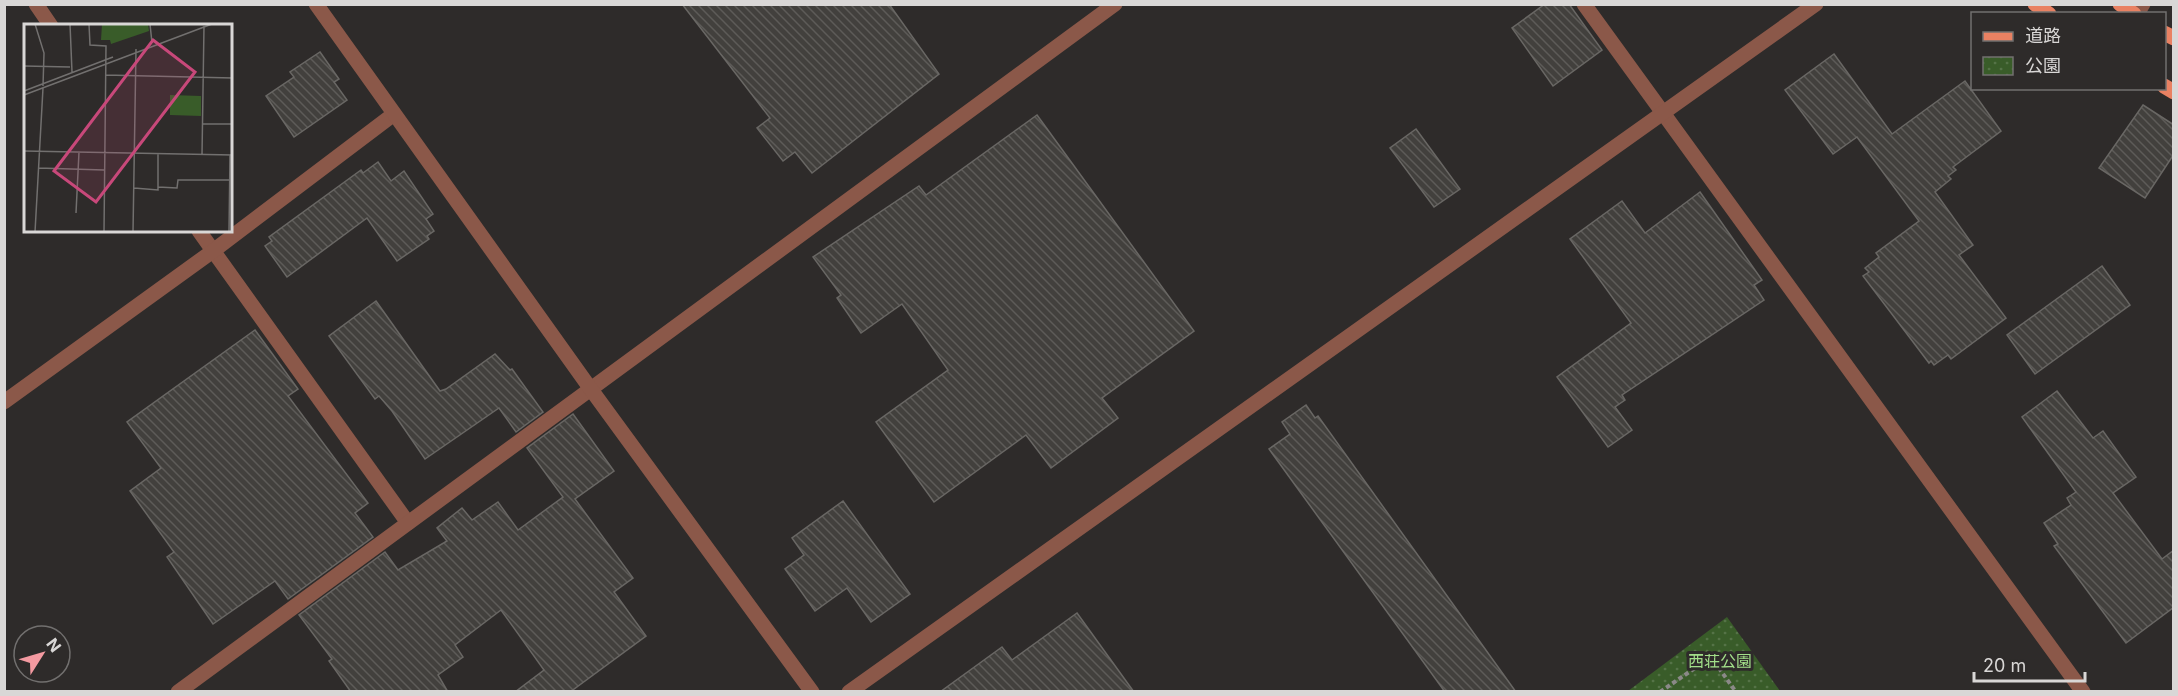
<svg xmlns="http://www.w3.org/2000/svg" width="2178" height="696" font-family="Inter,'Noto Sans JP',sans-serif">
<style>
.park{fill:url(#park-dots)}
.building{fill:url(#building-back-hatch);stroke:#696764;stroke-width:1.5}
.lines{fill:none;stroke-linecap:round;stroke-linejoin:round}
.path{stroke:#8b8988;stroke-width:4;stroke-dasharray:4.5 3;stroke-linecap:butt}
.minor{stroke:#8b5849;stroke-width:15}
.tertiary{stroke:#8b5849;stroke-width:15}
.primary{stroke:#e98162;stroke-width:15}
.labels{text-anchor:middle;stroke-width:6;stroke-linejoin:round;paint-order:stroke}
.park-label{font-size:16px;fill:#a2de89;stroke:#2e2b2a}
.inset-road{fill:none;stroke:#72706f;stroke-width:1.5}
.view{fill:#c8487a;fill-opacity:0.15;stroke:#c8487a;stroke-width:3}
.inset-edge{fill:none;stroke:#d9d7d6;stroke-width:3}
</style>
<defs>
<pattern id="park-dots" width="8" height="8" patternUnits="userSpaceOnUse" patternTransform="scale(1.5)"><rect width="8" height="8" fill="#395c29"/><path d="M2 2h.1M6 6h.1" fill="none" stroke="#557347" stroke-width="1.8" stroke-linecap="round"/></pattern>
<pattern id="building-back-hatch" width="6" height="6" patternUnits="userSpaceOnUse" patternTransform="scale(1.5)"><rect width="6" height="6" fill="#42403d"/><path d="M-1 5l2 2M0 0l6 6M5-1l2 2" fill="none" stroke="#5d5b58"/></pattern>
</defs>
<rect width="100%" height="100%" fill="#2e2b2a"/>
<polygon class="park" points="1727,617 1780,691 1628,691"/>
<g class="building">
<polygon points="682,4 889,4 939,74 812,173 795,152 783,161 757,128 770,118"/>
<polygon points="1545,4 1569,4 1602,50 1553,86 1512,28"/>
<polygon points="320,52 339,79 334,82 347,100 294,137 266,96 294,77 290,72"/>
<polygon points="1834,54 1892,134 1965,81 2001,131 1953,167 1956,170 1948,176 1951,179 1935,192 1973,245 1959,255 2006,318 1951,359 1948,355 1934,365 1931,361 1929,363 1863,276 1869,272 1865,268 1879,257 1876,253 1919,221 1857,137 1833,154 1785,90"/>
<polygon points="2143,105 2174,125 2174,154 2145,198 2099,168"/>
<polygon points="1037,115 1194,331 1102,398 1118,418 1051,468 1026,435 934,502 876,422 948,370 902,304 861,333 837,298 841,295 813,257 919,186 926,195"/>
<polygon points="1416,129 1460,189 1434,207 1390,148"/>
<polygon points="378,162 391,181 404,171 433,214 426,219 434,231 427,236 429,239 397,261 367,218 287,277 265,246 272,241 269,237 361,170 363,173"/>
<polygon points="1700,192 1762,280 1754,285 1764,300 1622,395 1625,400 1615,407 1632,430 1608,447 1557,377 1631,323 1570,239 1622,201 1645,233"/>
<polygon points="2102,266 2130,305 2035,374 2007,335"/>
<polygon points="376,301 440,391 446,389 495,354 510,370 512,369 543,412 516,432 499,408 425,459 392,411 379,396 375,399 329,336"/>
<polygon points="255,330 298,389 288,396 368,503 355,513 373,537 288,599 275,581 213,624 167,557 174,552 130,491 161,468 127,422"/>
<polygon points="2057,391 2093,438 2103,431 2136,477 2113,493 2162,559 2174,550 2174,607 2126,643 2054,546 2058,544 2044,523 2071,505 2067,498 2076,492 2022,417"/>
<polygon points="1306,405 1315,418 1318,416 1516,692 1445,692 1269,449 1290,434 1282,422"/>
<polygon points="573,414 614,471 575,499 633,578 614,592 646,636 570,692 515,692 544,670 501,610 455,645 463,657 438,675 448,692 351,692 329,661 332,659 299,615 385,552 398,570 447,541 437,528 462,508 472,520 498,502 518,530 563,497 527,448"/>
<polygon points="843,501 910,594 871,622 847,588 815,611 785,569 804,555 792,538"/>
<polygon points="1077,613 1134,692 940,692 1002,647 1012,660"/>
</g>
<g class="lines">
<polyline class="path" points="1660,692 1711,657 1736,692"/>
<g class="minor">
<polyline points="36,4 51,26"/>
<polyline points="1584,4 2083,692"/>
<polyline points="2137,14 2143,4"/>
<polyline points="199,231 408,523"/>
<polyline points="4,402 213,251 394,114"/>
<polyline points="178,692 1115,4"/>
</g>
<g class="tertiary">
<polyline points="316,4 590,388 812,692"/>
<polyline points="849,692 1816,4"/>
</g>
<g class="primary">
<polyline points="2035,4 2049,14"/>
<polyline points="2120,4 2134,14"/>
<polyline points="2164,33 2174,38"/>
<polyline points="2164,86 2174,92"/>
</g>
</g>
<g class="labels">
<g class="park-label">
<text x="1720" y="667">西荘公園</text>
</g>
</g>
<g transform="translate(24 24)">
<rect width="208" height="208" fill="#2e2b2a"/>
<path d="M78 0H124L125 7 87 20 86 16H77Z" fill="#395c29"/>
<path d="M146 71 177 72V92L146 91Z" fill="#395c29"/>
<path class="inset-road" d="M11 0 20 29 19 62M46 0 48 48M65 0 66 21 82 22 80 208M126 0 128 19M0 42 46 43M81 51 209 54M0 67 89 33M0 71 188 0M179 100H209M0 127 209 131M178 131 180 2M14 144 80 146M134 163 153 164 154 156H206M110 164 134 166V130M52 189 55 128M11 208 19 64M109 208 112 25M205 208 206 131"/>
<path class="view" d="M129 16 171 48 72 178 30 147Z"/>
<rect width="208" height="208" class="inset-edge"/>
</g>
<rect width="2178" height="696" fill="none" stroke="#d9d7d6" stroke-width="12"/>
<rect x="1971" y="12" width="195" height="78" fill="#2e2b2a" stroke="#72706f" stroke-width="1.5"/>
<rect x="1983" y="32" width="30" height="9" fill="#e98162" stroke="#72706f" stroke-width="1.5"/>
<text x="2025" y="42" font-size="18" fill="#d9d7d6">道路</text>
<rect x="1983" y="57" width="30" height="18" fill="url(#park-dots)" stroke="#72706f" stroke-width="1.5"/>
<text x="2025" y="72" font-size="18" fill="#d9d7d6">公園</text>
<g transform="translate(42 654) rotate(53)"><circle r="28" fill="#2e2b2a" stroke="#72706f" stroke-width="1.5"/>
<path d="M0-4.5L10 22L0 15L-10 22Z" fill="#f49aa1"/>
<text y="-9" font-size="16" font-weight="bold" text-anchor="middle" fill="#d9d7d6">N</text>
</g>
<path d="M1974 672v9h111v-9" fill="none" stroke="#d9d7d6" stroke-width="3"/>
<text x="1983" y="672" font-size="18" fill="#d9d7d6" stroke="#2e2b2a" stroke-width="4.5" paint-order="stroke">20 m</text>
</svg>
